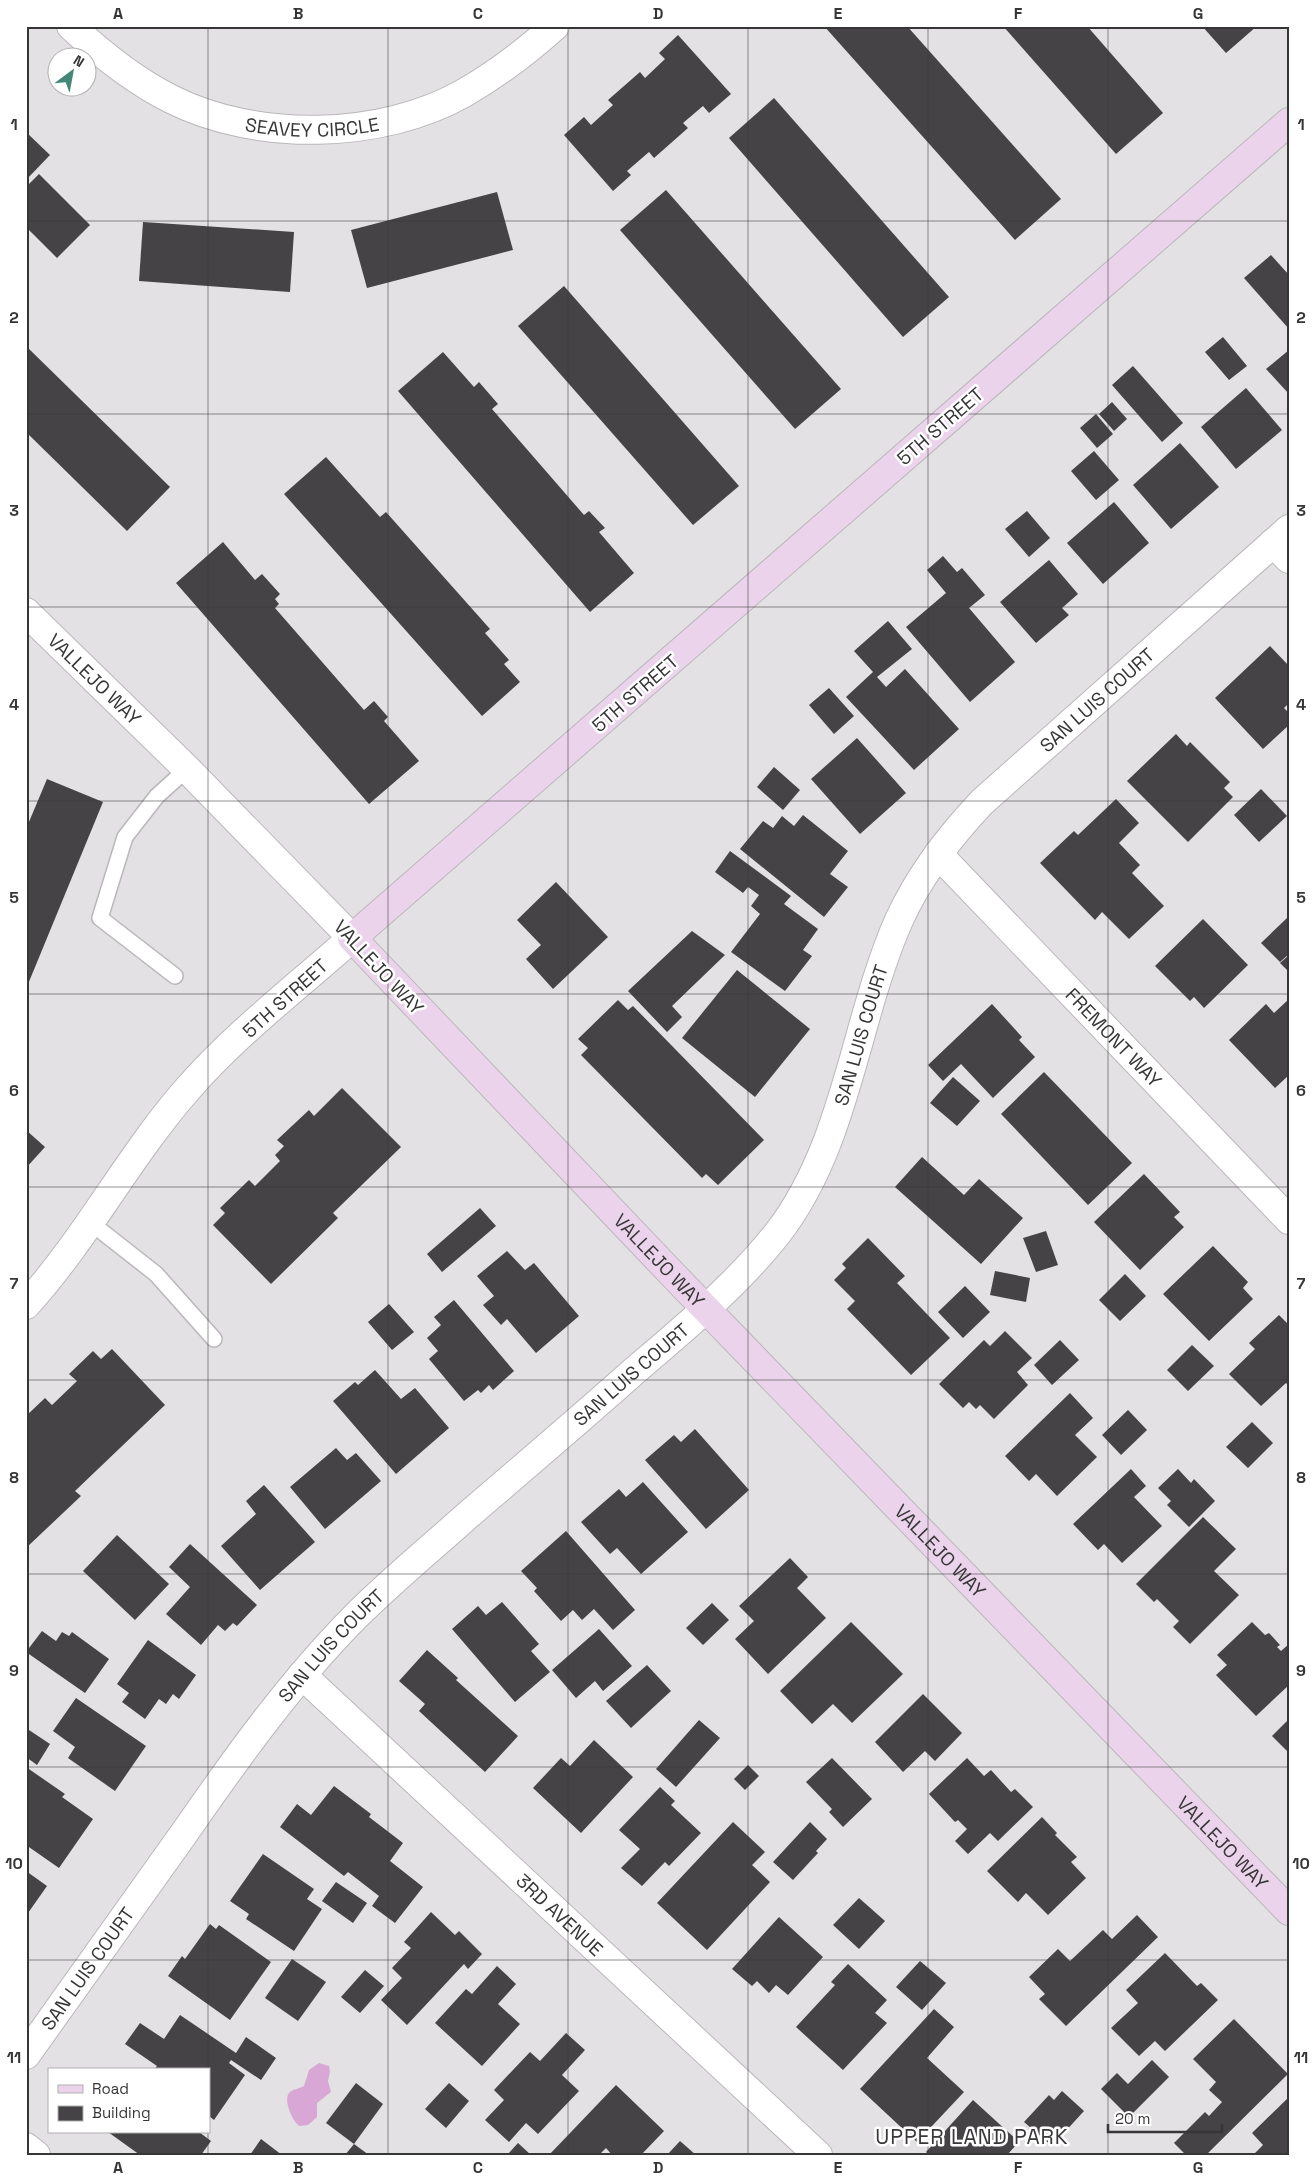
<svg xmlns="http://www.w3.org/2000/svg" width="1315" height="2181" font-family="'Space Grotesk',sans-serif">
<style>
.water{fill:#d8a7d6}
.building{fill:#454345}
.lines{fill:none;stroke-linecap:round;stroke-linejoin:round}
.lane-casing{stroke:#bab7ba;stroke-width:18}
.street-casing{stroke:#bab7ba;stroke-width:30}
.secondary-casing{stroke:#bab7ba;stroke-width:30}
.lane{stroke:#fff;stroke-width:15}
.street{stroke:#fff;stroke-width:28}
.secondary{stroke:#ebd4eb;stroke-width:28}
.grid{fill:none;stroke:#373637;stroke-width:1;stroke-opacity:0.55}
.labels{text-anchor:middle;stroke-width:5;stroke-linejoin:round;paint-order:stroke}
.street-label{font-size:19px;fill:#373637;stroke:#fff}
.quarter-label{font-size:21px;letter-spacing:1px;fill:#383638;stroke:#fff}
.neatline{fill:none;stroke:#373637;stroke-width:2}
.grid-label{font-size:16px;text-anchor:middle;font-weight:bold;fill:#373637}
</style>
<rect width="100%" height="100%" fill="#e4e1e4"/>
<path class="water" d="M319 2063 329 2066 330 2072 328 2081 331 2092 317 2103V2117L308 2125 300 2126C293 2123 283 2100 289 2093 292 2089 299 2089 304 2086L309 2070Z"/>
<g class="building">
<polygon points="824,26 907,26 1061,199 1015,240"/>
<polygon points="1003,26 1087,26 1163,113 1116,154"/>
<polygon points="1202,26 1257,26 1226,53"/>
<polygon points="678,35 731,94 709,113 703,106 683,123 688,128 654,158 649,152 627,171 631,175 613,191 564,135 584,117 591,125 613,105 608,100 640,72 645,78 665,59 659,53"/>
<polygon points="774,98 949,297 903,337 729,138"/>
<polygon points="26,132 50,155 26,180"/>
<polygon points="39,174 90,225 57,258 26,227 26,187"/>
<polygon points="666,190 841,389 795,429 620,230"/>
<polygon points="497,192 513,250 367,288 351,230"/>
<polygon points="143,222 294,232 290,292 139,281"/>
<polygon points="1271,255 1289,275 1289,329 1244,278"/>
<polygon points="564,286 739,486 693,525 518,326"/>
<polygon points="1223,337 1247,366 1229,380 1205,352"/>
<polygon points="26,346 170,487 127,531 26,432"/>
<polygon points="1289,350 1289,394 1266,369"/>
<polygon points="443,352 474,387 479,382 498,404 492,409 584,515 589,511 605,528 599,532 634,573 590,612 398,391"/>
<polygon points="1133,366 1183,423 1162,442 1112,385"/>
<polygon points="1246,388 1282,430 1236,469 1201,427"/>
<polygon points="1112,402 1127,419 1114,431 1099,414"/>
<polygon points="1096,414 1113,434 1097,448 1080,428"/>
<polygon points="1180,443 1219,487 1171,529 1133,485"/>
<polygon points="1094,451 1119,480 1096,500 1071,471"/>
<polygon points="326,457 380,517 386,512 490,629 485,633 509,660 504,664 520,682 482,716 284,494"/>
<polygon points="1114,502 1149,543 1103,584 1067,543"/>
<polygon points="1027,511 1050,538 1029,557 1005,529"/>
<polygon points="223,542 255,580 262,574 280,594 275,599 279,604 275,608 364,710 374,701 388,717 384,721 419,761 369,804 176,583"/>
<polygon points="943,556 957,572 962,568 985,595 969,608 1015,662 970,702 906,627 946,593 927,570"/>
<polygon points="1049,560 1078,594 1062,608 1069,615 1036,643 1000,602"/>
<polygon points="888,621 912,649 877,677 886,687 905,669 959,729 914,770 846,697 873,672 854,651"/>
<polygon points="1270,646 1289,666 1289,703 1284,708 1289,713 1289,725 1263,749 1215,698"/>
<polygon points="829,688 854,716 834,734 809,705"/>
<polygon points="1176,734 1187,746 1190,742 1230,782 1224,788 1233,797 1188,842 1127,781"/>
<polygon points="857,738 906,793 860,834 811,779"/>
<polygon points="774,767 800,790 783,810 757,787"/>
<polygon points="47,779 103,802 26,989 26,829"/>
<polygon points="1261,789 1287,816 1259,842 1234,815"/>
<polygon points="1116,799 1139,823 1119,843 1140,865 1132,873 1164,906 1129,939 1102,912 1095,920 1040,863 1074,831 1078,835"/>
<polygon points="803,815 848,851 830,874 848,887 824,917 740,849 763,821 773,828 782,816 794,826"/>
<polygon points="730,851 791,896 784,904 818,929 803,950 812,956 785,991 731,952 760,914 751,906 759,895 748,887 743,893 715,872"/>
<polygon points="556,882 608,937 553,989 526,959 541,945 517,920"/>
<polygon points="1287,918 1289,920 1289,954 1280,962 1261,943"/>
<polygon points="1203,919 1248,965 1204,1008 1194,997 1190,1001 1155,966"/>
<polygon points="692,931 725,955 672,1006 682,1017 667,1032 628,991"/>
<polygon points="1289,955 1289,972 1280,963"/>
<polygon points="737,970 810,1029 755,1097 682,1038"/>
<polygon points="1289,999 1289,1075 1275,1088 1229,1040 1266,1004 1274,1013"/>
<polygon points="618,1000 628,1010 633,1006 764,1140 718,1185 706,1174 702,1178 581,1055 588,1048 578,1039"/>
<polygon points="992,1004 1022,1037 1019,1040 1035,1057 993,1098 961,1064 943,1081 928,1065"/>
<polygon points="1044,1072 1132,1163 1088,1205 1001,1114"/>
<polygon points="953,1077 980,1101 957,1126 930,1103"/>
<polygon points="342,1088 401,1147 333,1213 338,1218 271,1284 213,1225 225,1213 220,1208 249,1180 255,1186 280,1161 275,1155 284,1146 277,1140 309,1110 314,1116"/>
<polygon points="26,1130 45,1147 26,1168"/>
<polygon points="922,1157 964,1195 979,1179 1023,1218 981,1264 895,1187"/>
<polygon points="1144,1174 1180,1212 1174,1217 1184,1227 1140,1270 1094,1222"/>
<polygon points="480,1208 496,1226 442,1272 427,1254"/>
<polygon points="1046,1231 1058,1265 1036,1272 1023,1238"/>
<polygon points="868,1238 905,1276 897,1283 950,1338 911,1375 847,1309 855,1301 834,1280 846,1268 842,1264"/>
<polygon points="1213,1246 1248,1282 1243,1288 1253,1299 1209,1341 1163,1294"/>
<polygon points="507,1251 525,1270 534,1263 579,1316 536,1353 507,1319 501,1325 483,1305 494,1296 477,1276"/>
<polygon points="995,1271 1030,1278 1026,1302 990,1295"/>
<polygon points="1125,1274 1146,1296 1120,1321 1099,1300"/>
<polygon points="965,1286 990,1312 963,1338 938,1312"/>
<polygon points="454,1300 514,1371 493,1390 489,1385 481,1393 478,1390 464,1401 429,1359 438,1351 427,1338 441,1325 434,1317"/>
<polygon points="389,1304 414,1332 392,1350 368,1322"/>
<polygon points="1279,1315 1289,1325 1289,1386 1286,1383 1261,1406 1229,1374 1255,1349 1249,1343"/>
<polygon points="1005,1331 1032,1358 1017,1372 1028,1385 994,1419 980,1405 976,1409 969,1402 963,1408 939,1384 984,1340 990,1346"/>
<polygon points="1060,1340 1079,1360 1052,1385 1034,1365"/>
<polygon points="1192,1345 1214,1366 1188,1391 1167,1370"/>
<polygon points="112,1349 165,1405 75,1491 81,1496 26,1548 26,1416 45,1398 52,1405 77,1381 69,1374 93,1351 101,1359"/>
<polygon points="375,1370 401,1399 415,1388 449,1428 396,1474 333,1401 355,1382 358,1385"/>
<polygon points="1070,1393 1093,1418 1075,1435 1097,1457 1057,1496 1036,1474 1029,1481 1005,1456"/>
<polygon points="1128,1410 1147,1430 1121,1455 1102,1435"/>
<polygon points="1252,1422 1273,1443 1248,1468 1226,1447"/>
<polygon points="695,1429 749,1490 706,1529 645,1460 674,1435 681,1442"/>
<polygon points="336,1448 347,1460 356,1453 381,1481 325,1529 290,1487"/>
<polygon points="1131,1469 1146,1486 1134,1497 1162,1526 1122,1563 1104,1544 1098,1550 1073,1524"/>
<polygon points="1178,1469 1191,1483 1194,1479 1215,1501 1189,1527 1167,1505 1171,1501 1158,1488"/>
<polygon points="643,1482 688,1532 641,1574 617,1548 610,1554 581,1522 619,1489 626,1497"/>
<polygon points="264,1485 315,1542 260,1590 221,1546 256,1514 246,1501"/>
<polygon points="1203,1517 1236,1549 1214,1571 1239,1595 1190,1644 1173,1627 1179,1621 1157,1599 1154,1602 1136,1584"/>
<polygon points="566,1531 635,1610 613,1630 594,1609 582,1620 573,1610 561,1621 534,1591 537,1588 521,1571"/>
<polygon points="117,1535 169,1584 135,1620 83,1571"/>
<polygon points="190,1544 257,1605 237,1626 233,1623 225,1631 218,1625 201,1645 166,1614 190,1587 169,1567"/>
<polygon points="790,1558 808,1577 797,1588 826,1618 768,1674 735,1639 754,1621 739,1606"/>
<polygon points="502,1602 539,1644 531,1651 550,1672 515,1702 452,1629 478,1606 486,1615"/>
<polygon points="712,1603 729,1620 703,1645 686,1628"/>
<polygon points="851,1622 903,1674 852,1723 833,1704 812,1724 780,1691"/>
<polygon points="1252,1622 1265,1635 1269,1633 1280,1645 1277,1647 1281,1651 1289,1644 1289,1685 1256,1716 1216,1675 1227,1665 1217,1655"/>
<polygon points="599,1629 632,1666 603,1691 595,1681 576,1698 552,1670"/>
<polygon points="42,1631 56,1641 62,1632 69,1636 72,1632 109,1659 85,1693 26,1652"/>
<polygon points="148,1640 196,1675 179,1699 173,1694 166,1704 159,1699 145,1719 122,1702 129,1693 117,1684"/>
<polygon points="427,1650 458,1678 456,1680 518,1736 485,1772 419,1711 425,1704 399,1681"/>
<polygon points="647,1665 671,1691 631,1728 606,1701"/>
<polygon points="923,1694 962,1733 935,1761 925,1751 903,1772 875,1742"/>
<polygon points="76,1698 146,1746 115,1791 68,1758 75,1747 53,1731"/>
<polygon points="1289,1719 1289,1753 1272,1736"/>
<polygon points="699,1720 720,1738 676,1787 656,1769"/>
<polygon points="26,1728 50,1744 37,1765 26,1757"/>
<polygon points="594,1740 633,1777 581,1833 533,1788 561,1758 570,1766"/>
<polygon points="832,1758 872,1799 843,1827 829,1812 832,1809 806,1782"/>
<polygon points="967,1758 984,1776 991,1770 1011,1792 1015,1789 1033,1807 998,1841 990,1833 968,1854 955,1841 967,1829 958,1820 955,1822 929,1794"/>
<polygon points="748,1765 759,1776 745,1790 734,1779"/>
<polygon points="26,1767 65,1794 62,1797 93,1819 59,1868 26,1845"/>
<polygon points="334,1786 371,1814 369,1817 403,1843 390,1861 423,1887 395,1923 372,1906 379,1896 348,1872 344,1876 280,1827 297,1804 311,1815"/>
<polygon points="660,1787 675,1801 671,1805 701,1833 669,1866 665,1862 642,1886 621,1868 640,1849 619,1830"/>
<polygon points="1042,1817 1057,1833 1055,1835 1077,1857 1071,1862 1086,1878 1048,1915 1026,1893 1018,1902 987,1871"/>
<polygon points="733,1822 765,1852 752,1865 770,1882 707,1950 657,1903"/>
<polygon points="810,1822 827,1839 816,1851 818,1853 793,1880 773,1862"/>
<polygon points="263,1854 314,1889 307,1899 322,1909 294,1951 246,1919 249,1914 230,1901"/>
<polygon points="26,1871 47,1886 28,1913 26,1912"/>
<polygon points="336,1882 367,1903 353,1923 322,1901"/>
<polygon points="859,1898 885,1921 859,1949 833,1925"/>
<polygon points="431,1912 455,1935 459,1931 482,1954 468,1969 464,1964 407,2025 381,2000 402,1978 392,1968 411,1948 404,1942"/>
<polygon points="1137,1915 1158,1937 1066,2026 1039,1999 1045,1994 1029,1977 1058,1949 1070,1961 1103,1930 1112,1939"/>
<polygon points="779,1917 823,1957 788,1995 776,1985 769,1993 757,1981 752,1986 732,1969"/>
<polygon points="210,1924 216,1929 219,1925 271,1962 230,2020 168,1976 182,1956 185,1959"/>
<polygon points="1165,1953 1197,1986 1201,1983 1218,2000 1165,2051 1155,2041 1139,2056 1111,2028 1138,2003 1126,1990"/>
<polygon points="292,1959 326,1982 298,2021 265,1998"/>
<polygon points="920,1961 946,1983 922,2010 896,1987"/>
<polygon points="848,1964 887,2000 875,2013 887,2023 843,2070 796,2027 835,1985 831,1982"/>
<polygon points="497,1966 516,1984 498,2004 520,2024 482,2066 435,2023 466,1989 472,1994"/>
<polygon points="365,1970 384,1986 360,2013 341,1997"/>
<polygon points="934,2009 954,2027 927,2058 964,2092 917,2142 860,2089"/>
<polygon points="180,2015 236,2053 246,2037 276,2058 261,2080 231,2060 229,2063 245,2075 214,2120 209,2116 209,2070 154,2070 157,2066 125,2044 140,2023 164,2039"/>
<polygon points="1234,2019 1288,2074 1206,2155 1186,2155 1174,2143 1205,2112 1209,2116 1222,2102 1209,2090 1216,2082 1193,2059"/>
<polygon points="566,2033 585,2050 562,2075 579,2091 538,2134 526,2123 509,2142 485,2120 504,2100 494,2090 530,2052 540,2061"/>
<polygon points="1152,2060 1169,2077 1129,2117 1101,2089 1117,2073 1128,2084"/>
<polygon points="356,2083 383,2104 354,2144 326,2123"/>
<polygon points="449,2083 469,2101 446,2128 425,2109"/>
<polygon points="616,2085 664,2131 641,2155 612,2155 606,2148 599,2155 549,2155"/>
<polygon points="1062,2091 1084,2111 1052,2146 1024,2122 1049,2095 1054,2100"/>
<polygon points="1289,2097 1289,2155 1253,2155 1263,2145 1252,2133"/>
<polygon points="973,2100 1019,2142 1007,2155 929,2155 926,2152"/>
<polygon points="108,2132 199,2132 211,2141 201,2155 166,2155 163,2153 162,2155 140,2155"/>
<polygon points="261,2139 282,2155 250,2155"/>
<polygon points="680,2141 696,2155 667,2155"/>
<polygon points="518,2143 531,2155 507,2155"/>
<polygon points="354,2144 369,2155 345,2155"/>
</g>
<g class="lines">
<g class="lane-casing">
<g id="lane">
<polyline points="175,976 100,918 125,837 157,796 187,769"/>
<polyline points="91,1223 156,1274 214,1339"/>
</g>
</g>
<g class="street-casing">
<g id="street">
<path id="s1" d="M71 26C102 55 133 80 171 99 256 142 381 140 464 93 497 74 526 52 555 26"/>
<polyline points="1273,543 1289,559"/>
<path id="s2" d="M26 612 187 769 352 938C296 988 234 1035 185 1092 127 1159 86 1239 26 1305"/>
<path id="s3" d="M938 854 1289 1220"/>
<path id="s4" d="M302 1675 818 2155"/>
<path id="s5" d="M26 2055C79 1980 132 1906 185 1832 237 1757 290 1683 354 1618 390 1582 430 1549 468 1515 523 1468 578 1421 632 1373 682 1330 736 1286 777 1234 847 1144 854 1022 899 920 919 876 949 837 982 802L1289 529"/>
<polyline points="26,2147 36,2155"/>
</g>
</g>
<g class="secondary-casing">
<g id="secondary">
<path id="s6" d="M1289 122 352 938 676 1278 1289 1911"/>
</g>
</g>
<use href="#lane" class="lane"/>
<use href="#street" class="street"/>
<use href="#secondary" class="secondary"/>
</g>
<path class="grid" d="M208 26V2070M388 26V2155M568 26V2155M748 26V2155M928 26V2155M1108 26V2155M26 221H1289M26 414H1289M26 607H1289M26 801H1289M26 994H1289M26 1187H1289M26 1380H1289M26 1574H1289M26 1767H1289M26 1960H1289M208 2132V2155"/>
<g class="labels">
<g class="street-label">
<text dy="7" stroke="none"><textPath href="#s1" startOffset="270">SEAVEY CIRCLE</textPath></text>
<text transform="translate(940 426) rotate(-41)" y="7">5TH STREET</text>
<text dy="7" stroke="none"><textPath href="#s2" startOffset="96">VALLEJO WAY</textPath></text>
<text transform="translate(635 693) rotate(-41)" y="7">5TH STREET</text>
<text dy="7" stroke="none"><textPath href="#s5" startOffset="1756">SAN LUIS COURT</textPath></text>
<text transform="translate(379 967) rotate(47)" y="7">VALLEJO WAY</text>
<text transform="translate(285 998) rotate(-42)" y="7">5TH STREET</text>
<text dy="7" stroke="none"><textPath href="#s5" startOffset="1336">SAN LUIS COURT</textPath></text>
<text dy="7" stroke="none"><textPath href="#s3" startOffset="254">FREMONT WAY</textPath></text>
<text dy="7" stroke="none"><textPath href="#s6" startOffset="1688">VALLEJO WAY</textPath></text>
<text dy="7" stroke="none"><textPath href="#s5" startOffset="916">SAN LUIS COURT</textPath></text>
<text dy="7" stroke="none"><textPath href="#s6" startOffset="2092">VALLEJO WAY</textPath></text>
<text dy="7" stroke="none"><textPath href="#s5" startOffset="511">SAN LUIS COURT</textPath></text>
<text dy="7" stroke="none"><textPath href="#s6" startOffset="2498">VALLEJO WAY</textPath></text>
<text dy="7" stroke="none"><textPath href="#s4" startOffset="352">3RD AVENUE</textPath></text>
<text dy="7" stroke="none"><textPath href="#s5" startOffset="106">SAN LUIS COURT</textPath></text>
</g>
<g class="quarter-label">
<text x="972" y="2144">UPPER LAND PARK</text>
</g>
</g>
<rect width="1315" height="2181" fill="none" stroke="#ffffff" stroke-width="55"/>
<rect x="48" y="2068" width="162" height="65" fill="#ffffff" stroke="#afafaf"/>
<rect x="58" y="2085" width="25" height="8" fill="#ebd4eb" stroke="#afafaf"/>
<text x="92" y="2094" font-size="15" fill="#373637">Road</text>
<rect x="58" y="2106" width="25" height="15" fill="#454345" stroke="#afafaf"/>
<text x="92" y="2118" font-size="15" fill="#373637">Building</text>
<g transform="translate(72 72) rotate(32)"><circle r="24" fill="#ffffff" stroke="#afafaf"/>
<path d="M0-4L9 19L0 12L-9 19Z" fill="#448778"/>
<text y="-8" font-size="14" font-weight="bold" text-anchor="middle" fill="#373637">N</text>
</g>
<path d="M1108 2124v8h114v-8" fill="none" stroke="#373637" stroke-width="2.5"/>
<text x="1115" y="2124" font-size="15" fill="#373637" stroke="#ffffff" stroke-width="4" paint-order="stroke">20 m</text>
<rect x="28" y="28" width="1260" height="2126" class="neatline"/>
<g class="grid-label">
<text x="118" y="19">A</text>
<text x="298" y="19">B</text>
<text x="478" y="19">C</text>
<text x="658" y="19">D</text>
<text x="838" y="19">E</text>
<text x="1018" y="19">F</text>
<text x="1198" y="19">G</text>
<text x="14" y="130">1</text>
<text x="1301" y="130">1</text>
<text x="14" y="323">2</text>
<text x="1301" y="323">2</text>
<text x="14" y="516">3</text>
<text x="1301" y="516">3</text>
<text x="14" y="710">4</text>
<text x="1301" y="710">4</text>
<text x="14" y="903">5</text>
<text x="1301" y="903">5</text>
<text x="14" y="1096">6</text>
<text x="1301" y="1096">6</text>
<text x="14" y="1289">7</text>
<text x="1301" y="1289">7</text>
<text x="14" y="1483">8</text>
<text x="1301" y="1483">8</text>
<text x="14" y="1676">9</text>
<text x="1301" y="1676">9</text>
<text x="14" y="1869">10</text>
<text x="1301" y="1869">10</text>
<text x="14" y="2063">11</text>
<text x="1301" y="2063">11</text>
<text x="118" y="2173">A</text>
<text x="298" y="2173">B</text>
<text x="478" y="2173">C</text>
<text x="658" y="2173">D</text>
<text x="838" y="2173">E</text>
<text x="1018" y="2173">F</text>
<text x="1198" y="2173">G</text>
</g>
</svg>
